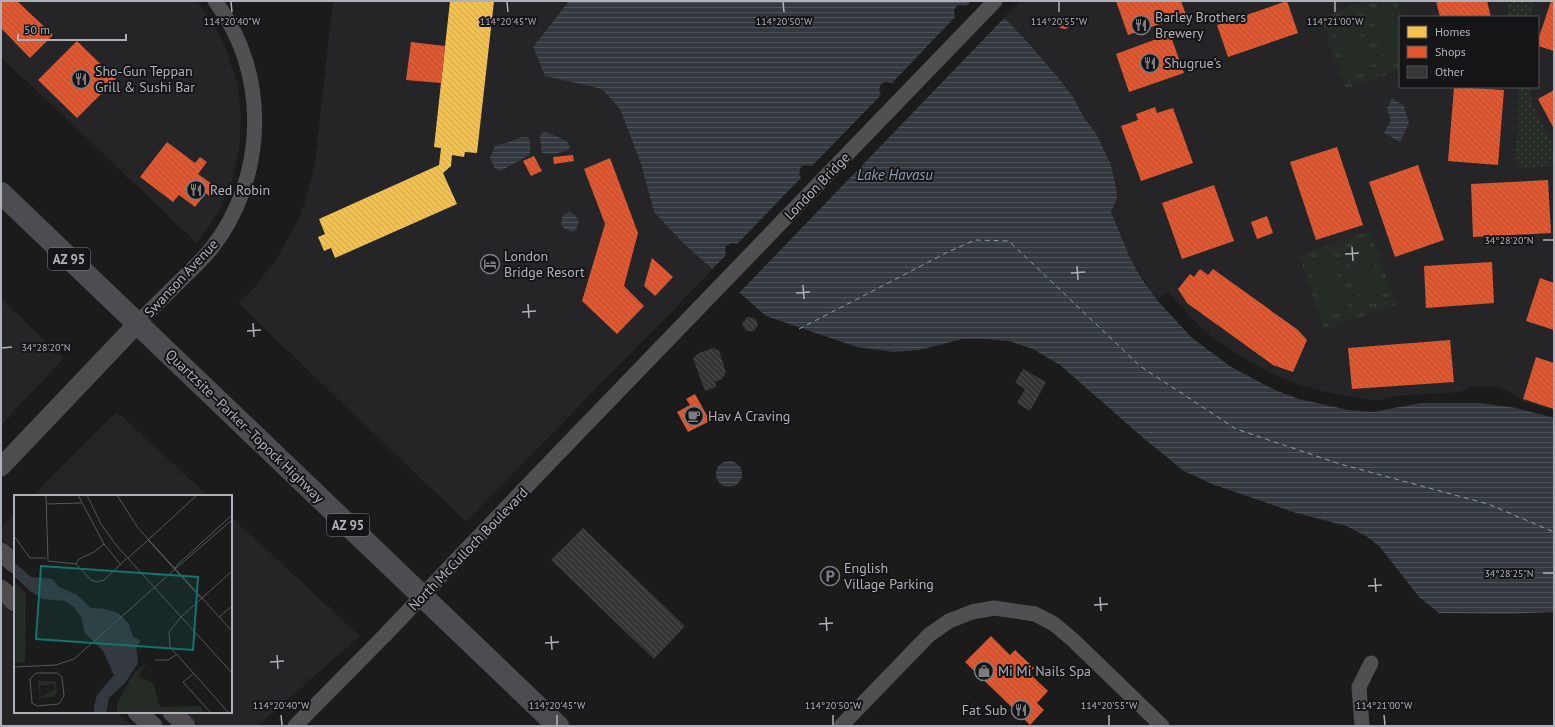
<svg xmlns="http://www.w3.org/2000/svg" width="1555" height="727" font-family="'PT Sans',sans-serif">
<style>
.built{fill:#252527;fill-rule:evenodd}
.grass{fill:url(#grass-dots)}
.park{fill:url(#park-tufts)}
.garden{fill:#252b25}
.water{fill:url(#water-rules)}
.pier{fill:#1b1b1b}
.homes{fill:url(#homes-back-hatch)}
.shops{fill:url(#shops-back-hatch)}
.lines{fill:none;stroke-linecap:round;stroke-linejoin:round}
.ferry{stroke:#8a9db0;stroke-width:1;stroke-dasharray:5 4;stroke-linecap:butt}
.building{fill:url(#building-back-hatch)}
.minor{stroke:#505053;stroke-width:15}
.major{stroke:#4d4d4f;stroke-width:19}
.highway{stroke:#4c4d50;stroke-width:22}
.minor-bridge{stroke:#505053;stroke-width:15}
.ticks{fill:none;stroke:#aeb1b9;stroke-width:1.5}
.labels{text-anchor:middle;stroke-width:4;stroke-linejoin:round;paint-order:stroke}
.shield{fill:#151517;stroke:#808288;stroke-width:1}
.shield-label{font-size:13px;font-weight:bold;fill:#aeb1b9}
.poi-label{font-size:14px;fill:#aeb1b9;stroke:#151517;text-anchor:start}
.street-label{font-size:14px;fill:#aeb1b9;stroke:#151517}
.water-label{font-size:15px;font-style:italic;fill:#8a9db0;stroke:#151517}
.inset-river{fill:none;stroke:#33393f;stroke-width:2}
.inset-road{fill:none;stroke:#56575a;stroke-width:1}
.view{fill:#0f766e;fill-opacity:0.15;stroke:#0f766e;stroke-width:2}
.inset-edge{fill:none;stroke:#aeb1b9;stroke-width:2}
.ticks-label{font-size:10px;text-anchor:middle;fill:#aeb1b9;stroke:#151517;stroke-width:4;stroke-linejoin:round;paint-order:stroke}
</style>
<defs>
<pattern id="grass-dots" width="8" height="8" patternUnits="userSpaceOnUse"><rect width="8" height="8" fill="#252b25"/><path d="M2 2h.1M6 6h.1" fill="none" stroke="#424743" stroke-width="1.8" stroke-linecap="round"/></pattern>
<pattern id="park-tufts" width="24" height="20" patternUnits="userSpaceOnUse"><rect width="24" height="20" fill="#252b25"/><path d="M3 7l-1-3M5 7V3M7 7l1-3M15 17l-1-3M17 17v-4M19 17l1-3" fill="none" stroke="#424743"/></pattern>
<pattern id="water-rules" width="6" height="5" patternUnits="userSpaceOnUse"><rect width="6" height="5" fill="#33393f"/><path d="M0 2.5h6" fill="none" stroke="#4e5359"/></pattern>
<pattern id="homes-back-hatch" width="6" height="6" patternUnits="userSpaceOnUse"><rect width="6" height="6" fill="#f2c14e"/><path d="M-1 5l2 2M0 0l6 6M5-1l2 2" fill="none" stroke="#cca54a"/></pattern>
<pattern id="shops-back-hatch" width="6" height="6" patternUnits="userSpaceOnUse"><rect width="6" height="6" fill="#e4572e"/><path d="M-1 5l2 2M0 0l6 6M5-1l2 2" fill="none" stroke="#b84e30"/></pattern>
<pattern id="building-back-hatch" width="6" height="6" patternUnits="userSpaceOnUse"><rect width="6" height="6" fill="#353536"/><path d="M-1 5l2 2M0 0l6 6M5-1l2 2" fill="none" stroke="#505051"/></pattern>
</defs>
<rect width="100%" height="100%" fill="#1b1b1b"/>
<g class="built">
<polygon points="1,1 197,1 214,24 228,54 238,86 241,118 239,151 231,183 218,213 197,243 1,57"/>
<polygon points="333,1 569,1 533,47 545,76 603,89 620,109 641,164 654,212 684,244 713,269 466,522 238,303 255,287 279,255 298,220 305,202 315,163"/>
<path d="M1020 1H1554V411L1522 401 1508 391 1490 386 1472 387 1459 392 1396 396 1380 400H1371L1326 392 1303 386 1281 378 1259 367 1219 342 1200 327 1168 292 1157 300 1130 258 1110 211 1116 198V187L1111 165 1102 145 1073 97 1024 38 1004 17ZM1400 17H1538V87H1400Z"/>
<polygon points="1,299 64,358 1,425"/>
<polygon points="117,412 208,496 33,496"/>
<polygon points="15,514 15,551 1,538 1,528"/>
<polygon points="231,517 360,636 258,726 199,726 185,712 231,712"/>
<polygon points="1,602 15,615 15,712 117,712 132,726 1,726"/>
</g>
<g class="grass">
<polygon points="1506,1 1535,1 1530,17 1509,17"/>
<polygon points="1518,87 1530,87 1533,106 1554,148 1554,165 1524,168 1516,165 1514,160 1518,133"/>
</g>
<g class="park">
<polygon points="1366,1 1396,1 1402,17 1400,17 1400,70 1346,89 1320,17"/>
<polygon points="1370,231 1396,305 1324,329 1299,255"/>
</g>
<g class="garden">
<polygon points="1391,4 1400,30 1400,55 1386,60 1369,11"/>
<polygon points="1354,17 1371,65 1349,73 1332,24"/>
<polygon points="1368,245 1385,293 1362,301 1345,253"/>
<polygon points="1331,258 1348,307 1325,314 1309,266"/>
</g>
<g class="water">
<polygon points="569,1 988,1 1024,38 1060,80 1073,97 1084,117 1097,135 1111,165 1116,187 1117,198 1111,212 1130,258 1142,279 1157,300 1191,337 1231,367 1275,390 1299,399 1348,410 1373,412 1421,403 1480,403 1516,408 1554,418 1554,612 1507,614 1439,613 1419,597 1380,547 1366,536 1346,526 1293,512 1212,484 1184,471 1148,442 1060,365 1033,349 1009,341 984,339 963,339 919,350 894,352 857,347 766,316 684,244 654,212 641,164 620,109 602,89 545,76 533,47"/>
<polygon points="1392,98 1404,106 1409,123 1400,142 1384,133 1391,120 1387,109"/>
<path d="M546 132 567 141 570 148C565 153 549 155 542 153L540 136 542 133Z"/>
<polygon points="527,137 530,141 530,153 528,156 500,171 495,169 490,158 495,146 509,142 518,138"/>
<polygon points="570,212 575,215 579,222 576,230 573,232 565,229 561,224 563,215"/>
<circle cx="729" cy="474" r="13"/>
</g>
<polygon class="pier" points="971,1 991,1 1006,16 738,294 711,270 726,255 725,248 727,245 733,243 737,244 801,178 799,174 801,167 805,165 812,166 881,95 879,91 881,84 885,82 892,83 955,17 954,10 956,7 959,5 966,6"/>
<polygon class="homes" points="450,1 494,1 477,153 465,152 464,157 452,155 451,166 443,173 457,204 335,258 331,248 324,251 318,237 325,234 319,219 439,165 441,148 434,147"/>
<g class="shops">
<polygon points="1,1 17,1 53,35 30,58 1,28"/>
<polygon points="1116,1 1181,1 1186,15 1128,35"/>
<polygon points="1287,1 1298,33 1228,57 1217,25"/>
<polygon points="1436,1 1487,1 1491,17 1440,17"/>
<polygon points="1551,1 1554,1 1554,51 1538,46 1538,40"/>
<polygon points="1062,16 1069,17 1071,24 1066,29 1060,28 1057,21"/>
<polygon points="1170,34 1184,73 1129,92 1116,54"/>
<polygon points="77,41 116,79 77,118 38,80"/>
<polygon points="411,42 445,46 441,83 406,80"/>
<polygon points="1454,87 1504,90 1498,165 1448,161"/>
<polygon points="1554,90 1554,129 1538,99"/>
<polygon points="1155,107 1157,113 1173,108 1193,163 1141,181 1121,126 1138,120 1136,114"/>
<polygon points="167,142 195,163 200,157 207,162 198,174 216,187 209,196 206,193 195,207 179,195 173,202 140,177"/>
<polygon points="1337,147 1363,225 1316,240 1290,162"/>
<polygon points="573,155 574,161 554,164 553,157"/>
<polygon points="534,156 542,171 531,176 523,161"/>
<polygon points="610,158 638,233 624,286 644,306 617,334 582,301 605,224 584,169"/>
<polygon points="1418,165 1444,240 1395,257 1369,182"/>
<polygon points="1548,180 1551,233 1473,237 1471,184"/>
<polygon points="1214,185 1234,241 1182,259 1162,203"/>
<polygon points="1267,216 1273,233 1257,239 1251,222"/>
<polygon points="652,258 673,277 655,296 644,286"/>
<polygon points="1492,262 1494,303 1426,308 1424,266"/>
<polygon points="1200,269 1208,275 1213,269 1298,330 1307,340 1293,372 1273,365 1187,303 1178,289 1190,274 1194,277"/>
<polygon points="1540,278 1554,283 1554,330 1526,321"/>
<polygon points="1450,340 1454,382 1352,389 1348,348"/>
<polygon points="1536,357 1554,363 1554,409 1523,399"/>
<polygon points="695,394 710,421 688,432 677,412 690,405 686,399"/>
<polygon points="991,636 1010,655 1015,650 1034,668 1029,673 1048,691 1037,703 1044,710 1030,725 965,662"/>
</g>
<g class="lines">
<polyline class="ferry" points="799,329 948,252 975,240 1009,241 1140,366 1236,429 1340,464 1488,504 1554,532"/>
</g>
<g class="building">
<polygon points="747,317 755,318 758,325 754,331 746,331 742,324"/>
<polygon points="713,348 719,351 726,372 722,379 715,382 716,387 705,391 693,358 699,353"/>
<polygon points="1023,369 1046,382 1030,411 1017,403 1025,389 1015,383"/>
<polygon points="583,528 685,626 654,659 551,560"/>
</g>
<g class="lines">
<g class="minor">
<path d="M137 324C152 308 168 293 184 277 193 268 203 259 211 249 267 178 270 73 215 1"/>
<polyline points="462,554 552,460 995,1"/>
<polyline points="295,726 386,634"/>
<polyline points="841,726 929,635 949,621 972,612 994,608 1035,614 1054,624 1073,640 1162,726"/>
<polyline points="1362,726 1359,687 1371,663"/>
</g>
<g class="major">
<polyline points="1,467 137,324"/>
<polyline points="1,552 15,564"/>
<polyline points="1,589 15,602"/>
<polyline points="137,712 153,726"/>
<polyline points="172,712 186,726"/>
</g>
<polyline class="highway" points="1,193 558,726"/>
<polyline class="minor-bridge" points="386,634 462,554"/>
</g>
<path class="ticks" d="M231 2 232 12M507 2 508 12M783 2 784 12M1059 2V12M1335 2V12M1543 240H1553M1352 247 1353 261M1345 254 1359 253M1077 266 1078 280M1071 273 1085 272M803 285 804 299M796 293 810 292M528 304 529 318M522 312 536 311M253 323 254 337M247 331 261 330M2 348 12 347M1543 573H1553M1375 578 1376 592M1368 586 1382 585M1100 597 1101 611M1094 605 1108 604M826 617 827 631M819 624 833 623M551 636 552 650M545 643 559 642M277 655 278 669M270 662 284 661M281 715 282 725M557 715V725M833 715V725M1109 715V725M1384 715 1385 725"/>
<defs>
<g id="restaurant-ring" transform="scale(1)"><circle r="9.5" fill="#151517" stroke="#7b7c82" stroke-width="1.5"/><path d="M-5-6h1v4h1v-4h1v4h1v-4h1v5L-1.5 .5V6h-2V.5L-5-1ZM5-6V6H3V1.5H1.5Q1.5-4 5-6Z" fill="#7b7c82"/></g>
<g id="hotel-ring" transform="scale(1)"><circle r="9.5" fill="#151517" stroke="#7b7c82" stroke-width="1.5"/><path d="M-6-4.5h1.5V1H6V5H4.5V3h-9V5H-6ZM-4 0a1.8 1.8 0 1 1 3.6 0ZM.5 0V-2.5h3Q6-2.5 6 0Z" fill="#7b7c82"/></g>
<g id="cafe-ring" transform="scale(1)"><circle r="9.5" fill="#151517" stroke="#7b7c82" stroke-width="1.5"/><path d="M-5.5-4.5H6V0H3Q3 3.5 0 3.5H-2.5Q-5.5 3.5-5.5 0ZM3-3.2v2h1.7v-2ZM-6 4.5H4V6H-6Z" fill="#7b7c82"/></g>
<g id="parking-ring" transform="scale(1)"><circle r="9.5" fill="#151517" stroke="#7b7c82" stroke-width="1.5"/><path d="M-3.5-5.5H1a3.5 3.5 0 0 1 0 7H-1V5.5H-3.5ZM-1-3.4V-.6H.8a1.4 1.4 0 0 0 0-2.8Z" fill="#7b7c82"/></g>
<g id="shop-ring" transform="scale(1)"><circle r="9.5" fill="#151517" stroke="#7b7c82" stroke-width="1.5"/><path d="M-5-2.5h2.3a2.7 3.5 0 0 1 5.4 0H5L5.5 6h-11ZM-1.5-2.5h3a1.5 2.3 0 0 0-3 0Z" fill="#7b7c82"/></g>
</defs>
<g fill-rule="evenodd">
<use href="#restaurant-ring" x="1141" y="25"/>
<use href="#restaurant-ring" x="1150" y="63"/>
<use href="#restaurant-ring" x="81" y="79"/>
<use href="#restaurant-ring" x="196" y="190"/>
<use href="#hotel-ring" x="490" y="264"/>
<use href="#cafe-ring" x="694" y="416"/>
<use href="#parking-ring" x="830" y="576"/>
<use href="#shop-ring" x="984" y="671"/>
<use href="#restaurant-ring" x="1021" y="710"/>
</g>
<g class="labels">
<g class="shield">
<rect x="48" y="248" width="42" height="22" rx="3"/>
<rect x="327" y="514" width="42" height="22" rx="3"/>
</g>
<g class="shield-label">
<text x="69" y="264">AZ 95</text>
<text x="348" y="530">AZ 95</text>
</g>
<g class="poi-label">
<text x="1155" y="22">Barley Brothers<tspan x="1155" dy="16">Brewery</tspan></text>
<text x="1164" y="68">Shugrue's</text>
<text x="95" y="76">Sho-Gun Teppan<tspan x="95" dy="16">Grill &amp; Sushi Bar</tspan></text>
<text x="210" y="195">Red Robin</text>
<text x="504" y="261">London<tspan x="504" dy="16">Bridge Resort</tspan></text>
<text x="708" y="421">Hav A Craving</text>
<text x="844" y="573">English<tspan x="844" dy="16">Village Parking</tspan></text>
<text x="998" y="676">Mi Mi Nails Spa</text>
<text x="1007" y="715" text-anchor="end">Fat Sub</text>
</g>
<g class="street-label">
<text transform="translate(817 186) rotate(-46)" y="5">London Bridge</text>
<text transform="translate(181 278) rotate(-47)" y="5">Swanson Avenue</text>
<text transform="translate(245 426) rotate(44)" y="5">Quartzsite–Parker–Topock Highway</text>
<text transform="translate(468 549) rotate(-46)" y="5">North McCulloch Boulevard</text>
</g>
<g class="water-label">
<text x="895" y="180">Lake Havasu</text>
</g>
</g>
<g transform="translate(14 495)">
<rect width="218" height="218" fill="#1b1b1b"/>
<path d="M0 86 12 99 11 167 0 168ZM132 169 124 181 139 188 146 212 187 211 189 218H103V208L121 176ZM24 186H42L43 199 39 202 24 203 41 194 40 189 26 191 27 199H25Z" fill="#252b25"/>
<path d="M0 67 17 82 38 84 45 92 63 100 77 113 91 114 104 118 115 129 119 142 125 144 126 147 122 151 124 168 111 188 95 203 92 218H80V212L83 200 100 180 89 156 71 138 67 122 61 113 51 106 29 104 16 96 0 81Z" fill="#33393f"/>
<path class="inset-river" d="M0 73 12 84 57 103 79 124 101 117"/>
<path class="inset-road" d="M32 0 34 66 62 69 77 85 83 87 90 85 113 63M64 0 90 49 107 70M73 0 87 29 102 50 218 178M103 0 124 33 218 136M32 9 67 8M218 20 163 70 160 75 218 25M0 41 16 63H32M134 45 183 0M134 45 186 102M114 63 134 45M62 69 65 64 80 57 90 49M188 103 218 76M167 122 155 137 156 152 215 218M167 122 188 103M205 122 218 111M141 165H154L162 160M0 172 42 170 60 164 160 75M22 178H43L48 182 50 201 45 209 23 211 18 208 16 184ZM180 178 169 187 197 218"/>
<path class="view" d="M27 71 184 82 179 155 22 144Z"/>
<rect width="218" height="218" class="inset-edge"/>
</g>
<g class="ticks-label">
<text x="232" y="25">114°20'40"W</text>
<text x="508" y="25">114°20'45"W</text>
<text x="784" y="25">114°20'50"W</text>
<text x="1059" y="25">114°20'55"W</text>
<text x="1335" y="25">114°21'00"W</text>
<text x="1509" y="244">34°28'20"N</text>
<text x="46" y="351">34°28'20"N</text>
<text x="1509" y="577">34°28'25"N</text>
<text x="281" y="709">114°20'40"W</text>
<text x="557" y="709">114°20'45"W</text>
<text x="833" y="709">114°20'50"W</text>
<text x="1109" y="709">114°20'55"W</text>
<text x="1384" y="709">114°21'00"W</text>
</g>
<rect width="1555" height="727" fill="none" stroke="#aeb1b9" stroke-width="4"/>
<rect x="1399" y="16" width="140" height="72" fill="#151517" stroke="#525358"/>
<rect x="1407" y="26" width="20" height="12" fill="#f2c14e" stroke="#525358"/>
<text x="1435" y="36" font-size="12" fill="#aeb1b9">Homes</text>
<rect x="1407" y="46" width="20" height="12" fill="#e4572e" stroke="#525358"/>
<text x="1435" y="56" font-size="12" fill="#aeb1b9">Shops</text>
<rect x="1407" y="66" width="20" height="12" fill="#353536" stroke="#525358"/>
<text x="1435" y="76" font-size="12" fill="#aeb1b9">Other</text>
<path d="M18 34v6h108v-6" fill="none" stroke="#aeb1b9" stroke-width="2"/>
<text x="24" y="34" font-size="12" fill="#aeb1b9" stroke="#151517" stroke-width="3" paint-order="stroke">50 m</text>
</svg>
